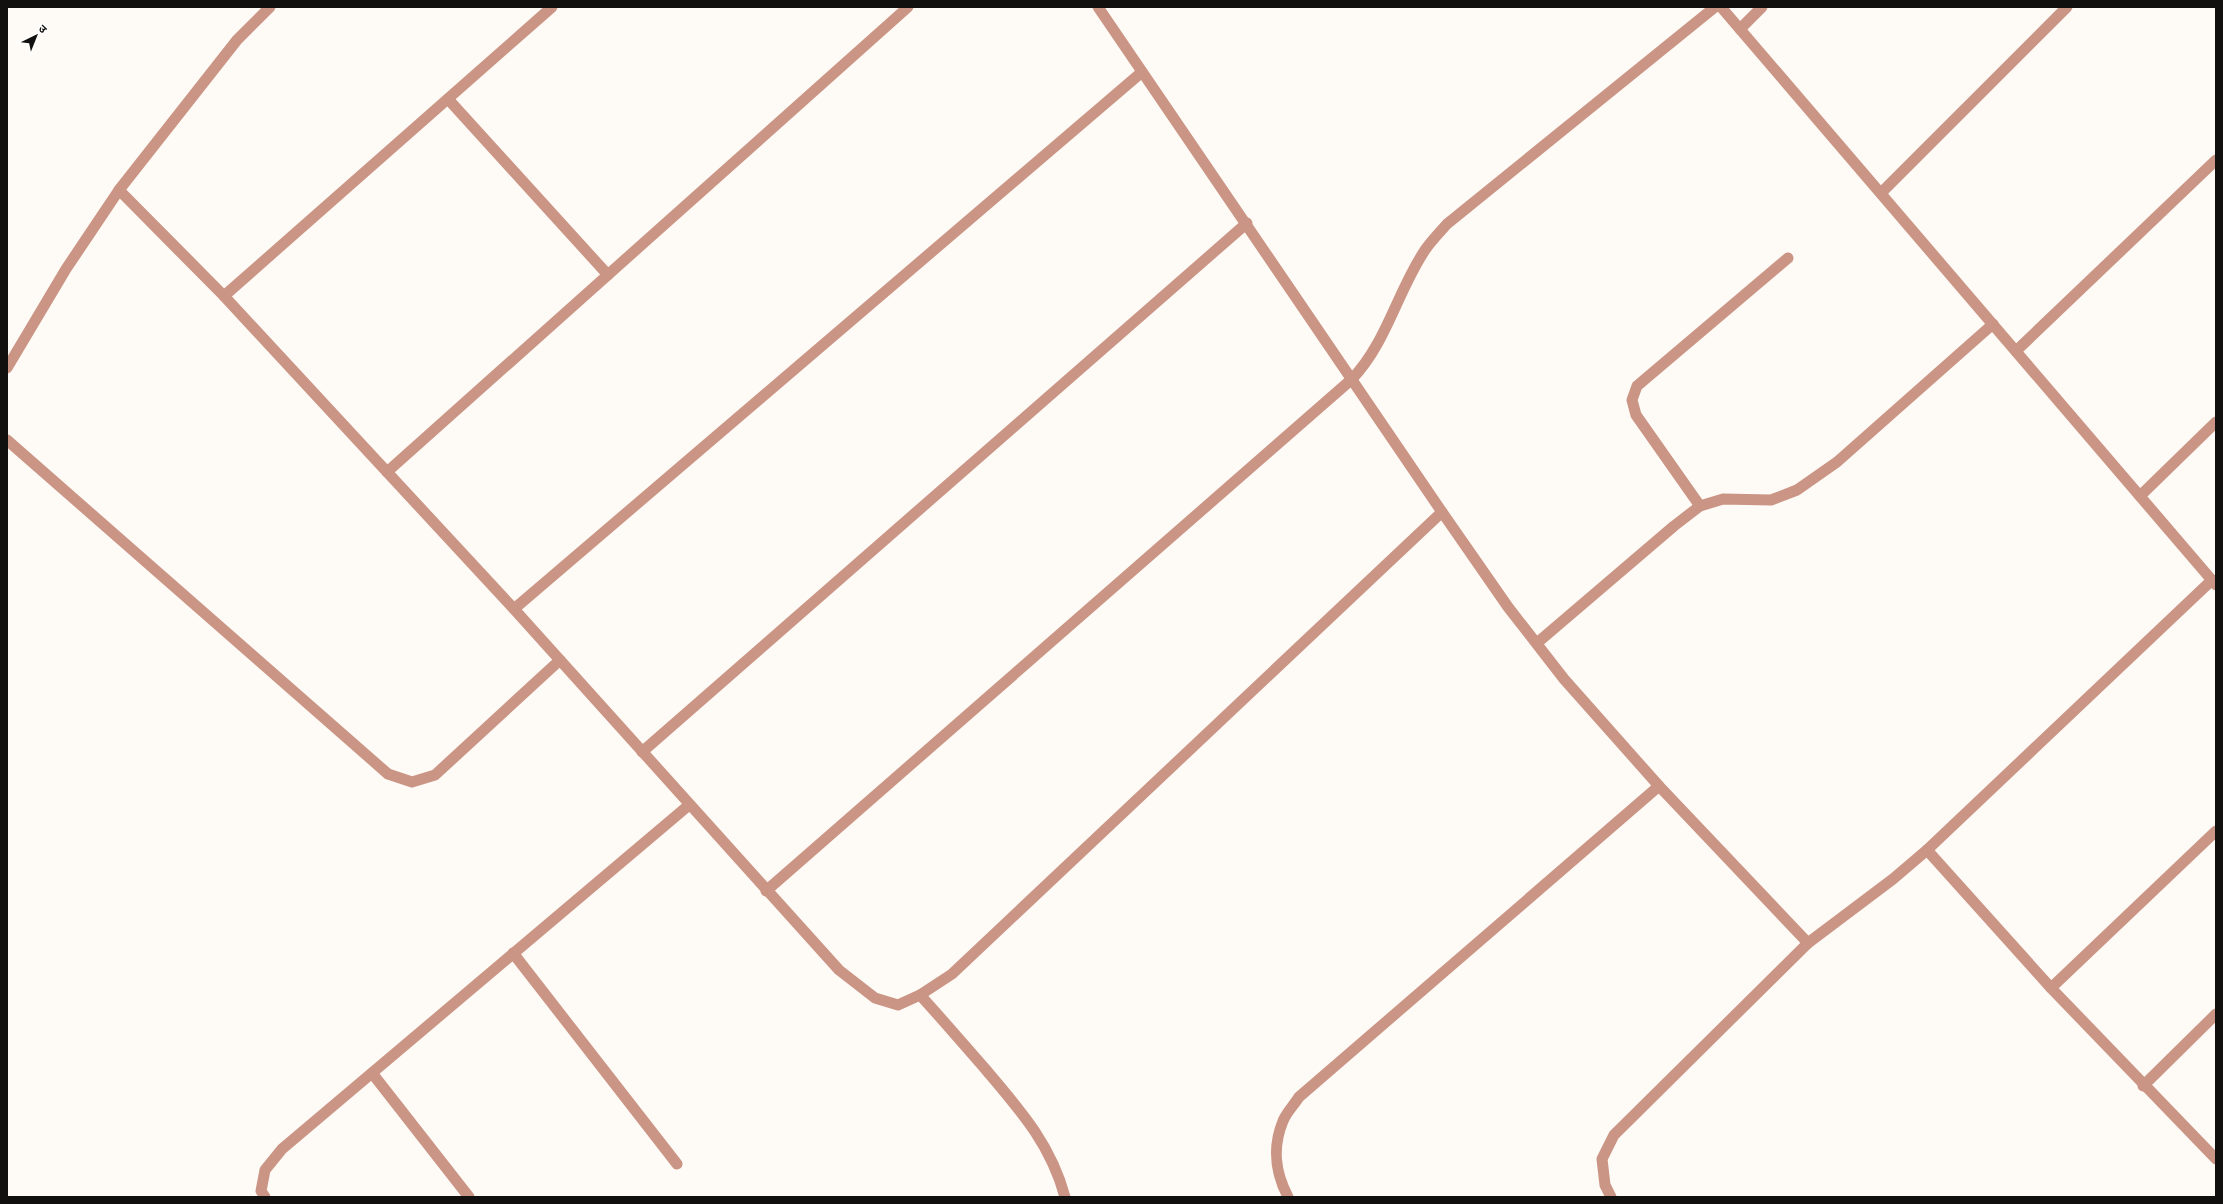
<svg xmlns="http://www.w3.org/2000/svg" width="2223" height="1204" font-family="'Sofia Sans Condensed','Noto Sans Devanagari',sans-serif">
<style>
.lines{fill:none;stroke-linecap:round;stroke-linejoin:round}
.minor{stroke:#cb9585;stroke-width:11}
.tertiary{stroke:#cb9585;stroke-width:11}
</style>
<rect width="100%" height="100%" fill="#fefaf6"/>
<g class="lines">
<g class="minor">
<polyline points="1098,7 1442,512 1508,607 1564,679 1659,786 1808,943"/>
<polyline points="1721,7 2216,585"/>
<polyline points="1740,29 1762,7"/>
<polyline points="448,99 608,275"/>
<polyline points="119,190 224,296 514,609 839,970 875,998 898,1005 920,995 952,974 1442,512"/>
<polyline points="1881,193 2067,7"/>
<polyline points="224,296 552,7"/>
<polyline points="2016,351 2216,160"/>
<polyline points="7,440 388,774 412,782 435,775 560,660"/>
<polyline points="387,472 908,7"/>
<polyline points="2140,496 2216,422"/>
<polyline points="1700,506 1636,415 1632,400 1637,386 1788,258"/>
<polyline points="514,609 1142,72"/>
<polyline points="1537,643 1674,526 1700,506 1723,499 1771,500 1797,490 1837,462 1993,324"/>
<polyline points="642,752 1247,223"/>
<polyline points="1927,850 2051,988 2216,1159"/>
<path d="M766 891 1352 379C1387 342 1397 292 1425 250 1431 241 1440 232 1447 224L1715 7"/>
<polyline points="513,953 677,1164"/>
<polyline points="2051,988 2216,831"/>
<path d="M920 995C943 1020 965 1046 987 1071 1021 1111 1051 1145 1065 1197"/>
<polyline points="372,1073 469,1197"/>
<polyline points="2143,1086 2216,1014"/>
<polyline points="265,1197 261,1191 265,1170 282,1149 689,805"/>
<path d="M1288 1197C1275 1172 1272 1148 1283 1121 1286 1113 1294 1105 1299 1097L1659 786"/>
<polyline points="1611,1197 1605,1185 1602,1159 1614,1135 1808,943 1893,879 1927,850 2212,580"/>
</g>
<polyline class="tertiary" points="7,368 66,269 119,190 237,40 270,7"/>
</g>
<rect width="2223" height="1204" fill="none" stroke="#12100f" stroke-width="16"/>
<g transform="translate(36 36) rotate(43)" stroke="#ffffff" stroke-width="3" paint-order="stroke">
<path d="M0-3L7 15L0 10L-7 15Z" fill="#12100f"/>
<text y="-6" font-size="11" font-weight="bold" text-anchor="middle" fill="#12100f">उ</text>
</g>
</svg>
